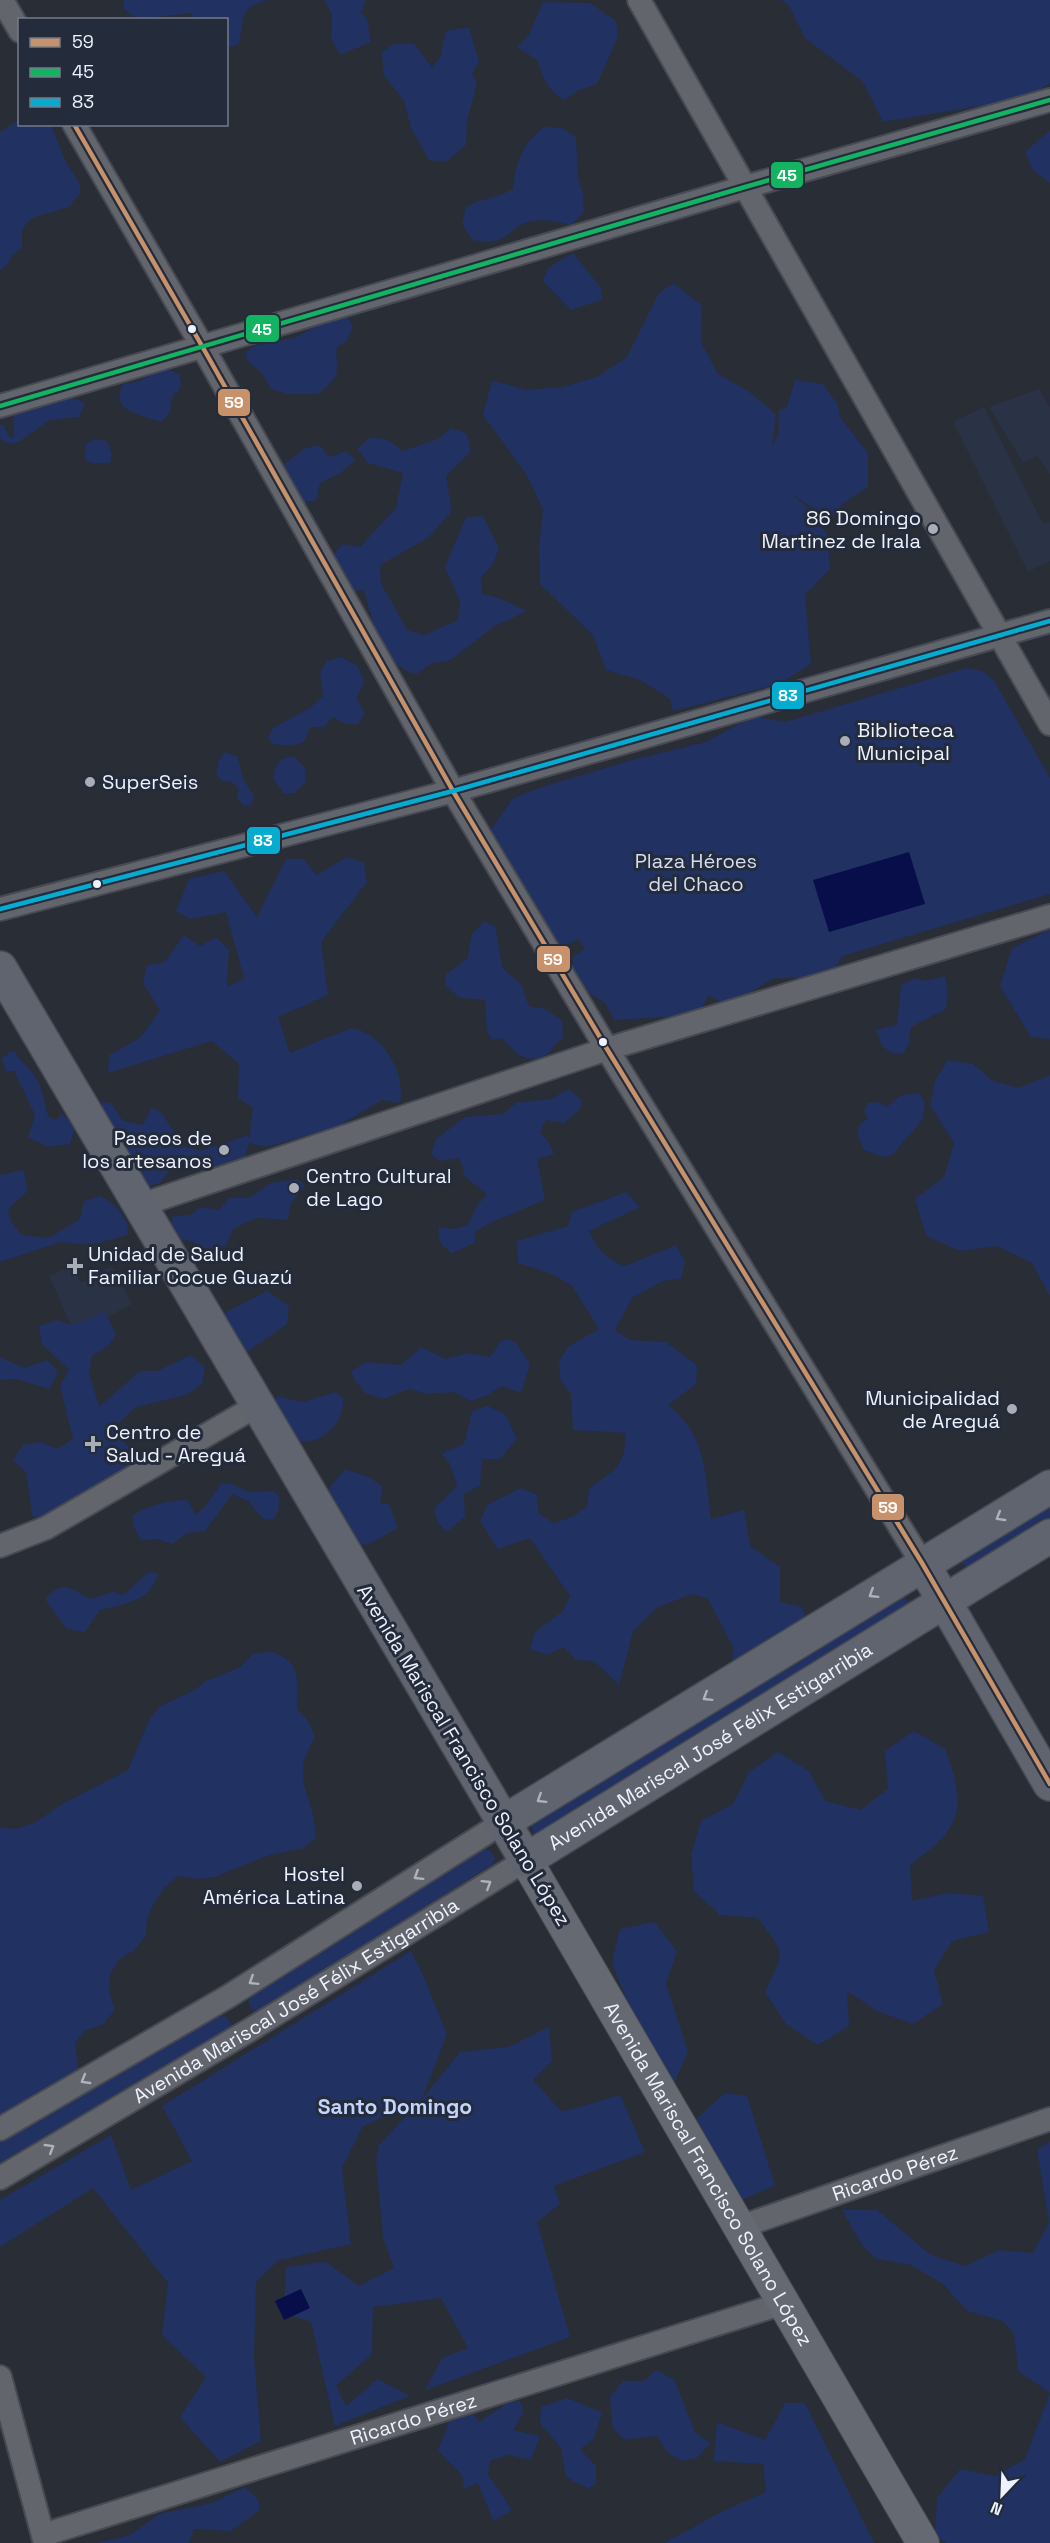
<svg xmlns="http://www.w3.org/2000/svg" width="1050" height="2543" font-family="'Space Grotesk',sans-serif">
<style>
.built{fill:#2a3246}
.green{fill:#213161}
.water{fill:#070e4a}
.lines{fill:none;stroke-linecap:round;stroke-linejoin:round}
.street-casing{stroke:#474a52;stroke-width:26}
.secondary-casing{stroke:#474a52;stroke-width:34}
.primary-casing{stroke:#474a52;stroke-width:36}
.street{stroke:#62656c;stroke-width:22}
.secondary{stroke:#656972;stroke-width:32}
.primary{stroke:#60646f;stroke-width:33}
.bus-1-casing{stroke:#242b3b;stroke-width:9}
.bus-2-casing{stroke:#242b3b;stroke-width:9}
.bus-3-casing{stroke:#242b3b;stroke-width:9}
.bus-1{stroke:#c7916a;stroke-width:4.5}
.bus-2{stroke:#13b361;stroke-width:4.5}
.bus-3{stroke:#06acd0;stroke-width:4.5}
.oneway{stroke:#aeb2bd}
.oneway2{stroke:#aeb3bc}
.bus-dot{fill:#edf2fd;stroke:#242b3b;stroke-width:2}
.poi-dot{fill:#a8adb7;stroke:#242b3b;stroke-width:2}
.labels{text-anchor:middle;stroke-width:6;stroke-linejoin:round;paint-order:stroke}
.poi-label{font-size:20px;fill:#edf2fd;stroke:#242b3b;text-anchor:start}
.park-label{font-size:20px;fill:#d4ddf1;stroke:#242b3b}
.street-label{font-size:20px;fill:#edf2fd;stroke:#242b3b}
.neighbourhood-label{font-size:21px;font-weight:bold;fill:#c2d3fc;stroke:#242b3b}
.line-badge{stroke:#242b3b;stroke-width:2}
.badge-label{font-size:16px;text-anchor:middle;font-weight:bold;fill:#fff}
</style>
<rect width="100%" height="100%" fill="#292d36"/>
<g class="built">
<polygon points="1039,389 1050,407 1050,474 1037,455 1023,463 989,407"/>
<polygon points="984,407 1043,524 1050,522 1050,561 1028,572 953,422"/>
<polygon points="72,1266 81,1283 112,1266 132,1304 75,1334 49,1276"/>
</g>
<g class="green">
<path d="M123 0H270C239 5 245 17 239 44L231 47 227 45 226 20 195 19 192 13 137 19 124 9Z"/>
<polygon points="324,0 366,0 361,13 367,18 371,42 340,55 331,38 332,14"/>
<polygon points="780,0 1050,0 1050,83 1028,98 883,122 863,82 805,38 788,4"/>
<path d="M543 2 590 3 616 21 618 37 597 84 577 91 565 100C548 92 543 78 537 60L517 47 529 35Z"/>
<polygon points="469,27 479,62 472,74 477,83 467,121 466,145 446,162 429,160 411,128 404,101 383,74 382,52 395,43 414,44 432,67 440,58 446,31"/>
<polygon points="19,120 20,124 51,125 65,160 80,184 80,193 69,207 35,217 27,223 22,230 22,248 12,255 8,264 0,270 0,132"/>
<path d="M544 127 562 128 576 137 578 177 583 195 584 212 571 225C560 223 544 218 533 221 504 226 513 248 472 240L462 224 466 207C482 197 497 199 513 189 515 163 523 143 544 127Z"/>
<polygon points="1050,130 1050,183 1032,169 1025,152"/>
<polygon points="573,253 601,288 602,300 571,310 543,281 548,268"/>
<polygon points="674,283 702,306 701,342 718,374 748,391 776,414 772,447 778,436 779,409 787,408 795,380 823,384 838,405 840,417 868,453 868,487 842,504 836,516 826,516 788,492 806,506 827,534 830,569 805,595 811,664 779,684 673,711 670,699 640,680 606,670 593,635 540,584 539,547 543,510 527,475 483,415 492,380 526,390 562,387 597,377 627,357 659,293"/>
<path d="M329 318H348L353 325 347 341 337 347C335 356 338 363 337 371 336 381 325 388 318 394H289L271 389 261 372 247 361 246 352 254 346 297 337Z"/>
<path d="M163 367 179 374 181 383 179 391 174 393C169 406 174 415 160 422 141 415 109 411 123 384L141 381 154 370Z"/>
<path d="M69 396 85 403 79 417 50 420 20 441 11 444 0 439V425H4L9 437 13 438C17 429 10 421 15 411Z"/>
<path d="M451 428 467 434 471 451 446 476 452 511 428 538 380 565 381 583 407 630 424 635 458 620 460 601 445 567 466 517 483 516 499 548 493 564 481 577 482 594 499 598 527 611 493 627 451 660 432 663 417 674C383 668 372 619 364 590L345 592 330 559 342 544 360 547 396 508 403 473 368 463 357 448 371 437 388 440 403 451 438 439Z"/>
<polygon points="93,439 107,441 112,454 110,463 91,463 84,458 86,444"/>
<polygon points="320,445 329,457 346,451 356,460 339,474 320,483 316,501 297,502 285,477 285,463 306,448"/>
<polygon points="341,657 358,666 364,683 356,698 365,713 358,724 346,724 333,717 324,727 310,727 304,742 291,746 273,744 268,738 273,728 310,708 323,696 320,672 327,661"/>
<polygon points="967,668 982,671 993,679 1050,778 1050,894 842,956 838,964 827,978 774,978 728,1006 709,995 700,1010 683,1016 614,1020 605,1003 575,984 572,966 574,955 585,950 578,939 563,947 546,941 504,872 491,830 513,798 545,786 636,759 706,742 753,716 785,722"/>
<polygon points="225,752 238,757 243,779 254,796 251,805 243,805 237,798 239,789 232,782 223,781 216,774 218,762"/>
<polygon points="294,756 305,768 306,781 295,793 284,793 273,779 275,769 282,759"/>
<path d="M347 857 364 863 367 882 321 942 328 995 278 1017 290 1053 351 1028C383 1032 406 1073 400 1103L382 1100 337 1127 266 1147 249 1143 245 1157C236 1160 226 1165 217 1167 195 1171 174 1157 160 1183L140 1189 101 1111 102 1102 111 1103 123 1121 143 1125 151 1108 160 1111 184 1146 201 1151 248 1135 249 1140 253 1108 238 1098 239 1064 212 1041 108 1073 109 1055 140 1038 160 1010 143 983 147 965 165 962 184 935 200 946 216 937 229 950 227 987 244 978 226 912 191 919 176 911 189 879 224 871 257 917 286 859H304L316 875Z"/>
<path d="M484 921 495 926 503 969 521 984 529 1006 545 1009 562 1020 563 1038C556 1042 552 1051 546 1055 525 1066 515 1052 502 1038L493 1040 487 1033 485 1000 460 998 445 985 446 974 467 959 472 934Z"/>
<polygon points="1050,929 1050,1039 1031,1037 1000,986 1012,948"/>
<polygon points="945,976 948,990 946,1009 911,1027 909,1044 903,1053 893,1054 882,1046 876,1030 897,1025 901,985 916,978 924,981"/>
<path d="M9 1051 16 1052C19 1061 25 1063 31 1071 42 1083 44 1100 48 1116L56 1120 62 1113 75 1127 70 1144 48 1147 28 1137 35 1115 14 1071H6L1 1057 7 1056Z"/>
<polygon points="948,1060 973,1064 993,1081 1019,1088 1050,1075 1050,1296 1032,1263 997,1246 960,1251 926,1236 915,1199 944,1177 954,1143 930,1105 935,1081"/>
<path d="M568 1089 582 1100 580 1109 564 1123 546 1120 540 1132 548 1141 554 1154 537 1159 545 1200 490 1223 475 1232V1243L452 1253C440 1245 438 1241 439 1227L453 1229 468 1225 476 1207 487 1194 464 1176 462 1164 458 1158 440 1161 431 1154 436 1139 465 1117 503 1114 516 1103 551 1099Z"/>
<polygon points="919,1093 925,1103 923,1119 892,1155 883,1157 864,1150 857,1134 860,1124 868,1119 864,1111 868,1103 878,1102 887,1107 901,1095"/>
<path d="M23 1170 28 1191 8 1209 11 1222 22 1235 49 1238 80 1219 84 1201 100 1196C115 1205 130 1216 128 1235L91 1245 61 1242 0 1262V1175Z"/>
<polygon points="298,1179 305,1186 291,1203 288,1220 256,1218 233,1229 227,1244 212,1253 191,1241 175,1240 169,1230 173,1216 190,1215 201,1207 219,1210 230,1198 249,1198 271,1183"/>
<path d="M626 1192 640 1207 589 1231C598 1249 606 1259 625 1266L676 1245 685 1262 681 1279 663 1281 632 1298 615 1330 630 1340 666 1342 697 1365 696 1384 668 1405C707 1435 705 1474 711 1519L744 1510 750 1546 780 1567V1602L802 1607 809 1624 732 1665 733 1647 708 1599 692 1594 656 1608 633 1632 619 1685 594 1661 576 1660 564 1647 547 1655 530 1649 535 1632 563 1611 570 1596 530 1538 498 1549 480 1521 487 1505 521 1488 537 1495 539 1514 554 1523 572 1517 587 1506 589 1488C616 1469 624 1468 626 1433L573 1430 571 1394 560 1379 559 1361 569 1346 599 1329 572 1286 552 1274 518 1263 517 1241 568 1226 572 1212Z"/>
<polygon points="267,1291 289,1306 287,1324 246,1353 222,1329 226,1312"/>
<polygon points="105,1312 116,1334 108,1346 92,1356 89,1372 99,1407 140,1371 157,1371 191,1355 205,1367 202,1384 186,1395 136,1407 113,1428 133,1453 126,1479 104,1482 94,1498 48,1524 32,1515 26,1472 13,1460 23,1445 41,1442 58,1449 73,1439 60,1386 69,1370 42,1344 39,1326 57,1320 73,1325"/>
<polygon points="509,1339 517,1344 530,1364 521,1393 502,1386 486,1396 470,1401 454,1392 428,1394 409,1389 384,1399 365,1393 354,1379 351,1371 366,1362 401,1365 421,1347 445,1359 468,1353 490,1357 501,1341"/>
<polygon points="0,1357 24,1368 48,1360 58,1373 49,1389 17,1379 0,1380"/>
<path d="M336 1392 343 1398C345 1422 324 1444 299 1441 286 1440 277 1430 268 1421L277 1396 302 1402Z"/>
<polygon points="488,1406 505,1414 517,1439 500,1459 482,1459 480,1486 464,1494 465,1516 447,1532 438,1523 434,1509 457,1486 450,1464 441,1454 464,1444 472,1411"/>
<polygon points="345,1469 369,1477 383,1487 380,1504 389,1504 398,1528 367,1545 350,1540 322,1497"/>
<path d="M230 1483 249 1492 274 1491 280 1498 278 1511 274 1519 264 1520 248 1501 232 1494 205 1531 187 1533 172 1544 157 1539 141 1540 133 1525V1515C150 1505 166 1501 187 1500L196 1515 207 1504 221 1484Z"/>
<polygon points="1050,1500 1050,1521 968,1569 960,1561"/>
<path d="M149 1572 158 1573C152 1601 124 1604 100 1610L85 1632 67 1629 45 1599C63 1579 70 1588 91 1599L115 1591 122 1596Z"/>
<polygon points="901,1594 910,1603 909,1607 537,1835 534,1833 530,1823"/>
<path d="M271 1651C303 1663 297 1679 297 1709L309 1722 315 1738C287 1779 316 1796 316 1838L303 1848 267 1856 215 1877 197 1879 178 1876 164 1888 154 1903 147 1919 146 1936 134 1950 119 1960 110 1974 109 1992 115 2009 104 2024 86 2030 75 2043C78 2068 83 2084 65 2105L219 2016 227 2017 231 2024V2028L0 2163V1827L16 1829 34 1823 64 1803 128 1770 149 1720 160 1706 193 1691 206 1681 240 1667 253 1654Z"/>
<path d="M914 1731 945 1749C968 1810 962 1827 910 1865L912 1901 948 1893 983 1896 989 1932 952 1941 934 1970 943 2004 913 2024 877 2011 847 1991 849 2026 818 2045 786 2024 765 1992C785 1950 786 1956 758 1918L720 1915 694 1891 691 1855 701 1821 733 1804 749 1772 778 1752 809 1771 825 1801 860 1810 888 1789 885 1751Z"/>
<polygon points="485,1849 491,1851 495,1858 493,1864 259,2011 252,2010 248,2003 251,1996"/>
<polygon points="654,1922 677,1951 666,1984 688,2051 674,2084 649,2067 634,2034 626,1998 612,1963 620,1929"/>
<polygon points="411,1951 423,1975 447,2034 422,2099 460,2052 508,2047 549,2027 552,2061 533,2080 562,2112 620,2095 645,2152 554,2186 560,2204 537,2222 570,2337 425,2390 442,2358 468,2348 441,2298 373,2307 372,2354 336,2386 346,2406 378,2379 410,2396 335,2426 311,2322 284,2313 286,2267 326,2262 359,2286 394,2268 383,2237 376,2161 378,2146 419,2102 363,2126 342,2168 351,2244 279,2260 256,2282 254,2358 261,2441 220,2462 180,2417 206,2377 162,2335 168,2283 93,2188 0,2247 0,2200 111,2135 131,2190 192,2161 162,2106"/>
<polygon points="725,2093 747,2096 775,2185 729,2206 695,2120"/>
<polygon points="1050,2141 1050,2543 946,2543 935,2535 937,2498 960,2469 995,2476 1025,2459 1050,2393 1018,2371 1014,2334 1003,2321 967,2311 943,2284 911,2265 874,2258 861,2243 842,2210 877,2210 931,2255 965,2266 999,2250 1033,2253 1049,2222 1037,2150"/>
<polygon points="656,2370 674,2379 695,2432 711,2443 697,2458 682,2461 668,2453 657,2436 624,2440 612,2426 610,2397 623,2381 644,2381"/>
<polygon points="567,2398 602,2412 594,2439 580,2449 596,2466 596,2484 588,2489 566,2477 561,2448 540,2423 541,2407"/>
<polygon points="510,2401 520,2401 524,2412 513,2430 540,2436 531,2460 508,2455 490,2461 488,2474 512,2510 493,2521 478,2483 464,2489 462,2475 438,2451 455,2407 469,2406 479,2422"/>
<polygon points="785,2403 805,2403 874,2543 664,2543 723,2511 766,2492 763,2464 714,2461 717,2422 765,2440"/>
<polygon points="245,2487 258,2500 260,2510 231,2531 194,2529 189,2543 98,2543 130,2535 159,2514 212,2503"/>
</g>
<g class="water">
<polygon points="909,852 925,904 829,932 813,880"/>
<polygon points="301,2289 310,2308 284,2320 275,2301"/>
</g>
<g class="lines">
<g class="street-casing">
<g id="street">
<polyline points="2,0 20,31"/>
<polyline points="639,0 1050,724"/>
<polyline points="74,124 202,346 453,791 607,1049 922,1563"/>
<polyline points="0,406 745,187 1050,100"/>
<polyline points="0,909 453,791 1050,621"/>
<polyline points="141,1205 607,1049 1050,916"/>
<polyline points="0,1546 46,1528 258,1405"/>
<polyline points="0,2129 229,1996 502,1823"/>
<path id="s1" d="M0 2178 248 2031 526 1860"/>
<path id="s2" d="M740 2227 1050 2119"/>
<polyline points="0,2377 45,2543"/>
<path id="s3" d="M43 2535 784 2303"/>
</g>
</g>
<g class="secondary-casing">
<g id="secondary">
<path id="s4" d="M526 1860 923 2543"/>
</g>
</g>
<g class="primary-casing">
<g id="primary">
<path id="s5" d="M0 968 526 1860 1050 1536"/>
<polyline points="932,1580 1050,1784"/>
<polyline points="502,1823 1050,1487"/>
</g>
</g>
<use href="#street" class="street"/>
<use href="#secondary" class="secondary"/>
<use href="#primary" class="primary"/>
<g class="bus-1-casing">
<polyline id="bus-1" points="74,124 202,346 453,791 607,1049 922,1563 1050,1784"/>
</g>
<g class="bus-2-casing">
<polyline id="bus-2" points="0,406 745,187 1050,100"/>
</g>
<g class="bus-3-casing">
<polyline id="bus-3" points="0,909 453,791 1050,621"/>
</g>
<use href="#bus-1" class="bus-1"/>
<use href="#bus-2" class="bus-2"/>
<use href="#bus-3" class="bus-3"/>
</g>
<defs><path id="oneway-chevron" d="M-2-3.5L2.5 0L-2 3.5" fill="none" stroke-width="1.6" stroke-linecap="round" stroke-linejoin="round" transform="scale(1.5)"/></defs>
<g class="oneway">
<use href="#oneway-chevron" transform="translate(1000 1517) rotate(149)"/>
<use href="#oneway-chevron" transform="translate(873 1594) rotate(148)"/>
<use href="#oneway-chevron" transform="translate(707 1697) rotate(148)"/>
<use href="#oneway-chevron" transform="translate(541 1799) rotate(148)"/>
</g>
<g class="oneway2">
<use href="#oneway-chevron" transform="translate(418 1876) rotate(148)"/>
<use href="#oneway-chevron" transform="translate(487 1884) rotate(-32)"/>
<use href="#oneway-chevron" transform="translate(253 1981) rotate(148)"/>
<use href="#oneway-chevron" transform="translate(85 2080) rotate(150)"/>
<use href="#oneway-chevron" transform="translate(50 2148) rotate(-31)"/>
</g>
<g class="bus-dot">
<circle cx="192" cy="329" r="5"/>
<circle cx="97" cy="884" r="5"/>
<circle cx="603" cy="1042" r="5"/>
</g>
<g class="poi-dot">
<circle cx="933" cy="529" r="6"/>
<circle cx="845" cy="741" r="6"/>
<circle cx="90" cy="782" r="6"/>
<circle cx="224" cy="1150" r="6"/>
<circle cx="294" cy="1188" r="6"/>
<path d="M72 1257h6v6h6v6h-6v6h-6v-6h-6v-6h6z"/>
<circle cx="1012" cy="1409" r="6"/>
<path d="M90 1435h6v6h6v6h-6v6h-6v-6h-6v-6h6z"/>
<circle cx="357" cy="1886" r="6"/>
</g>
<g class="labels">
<g class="poi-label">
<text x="921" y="525" text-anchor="end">86 Domingo<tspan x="921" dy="23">Martinez de Irala</tspan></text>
<text x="857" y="737">Biblioteca<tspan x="857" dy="23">Municipal</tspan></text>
<text x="102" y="789">SuperSeis</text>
<text x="212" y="1145" text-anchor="end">Paseos de<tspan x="212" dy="23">los artesanos</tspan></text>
<text x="306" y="1183">Centro Cultural<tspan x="306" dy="23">de Lago</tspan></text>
<text x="88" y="1261">Unidad de Salud<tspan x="88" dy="23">Familiar Cocue Guazú</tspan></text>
<text x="1000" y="1405" text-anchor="end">Municipalidad<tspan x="1000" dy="23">de Areguá</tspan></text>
<text x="106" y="1439">Centro de<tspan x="106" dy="23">Salud - Areguá</tspan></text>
<text x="345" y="1881" text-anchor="end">Hostel<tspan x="345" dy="23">América Latina</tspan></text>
</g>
<g class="park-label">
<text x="696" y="868">Plaza Héroes<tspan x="696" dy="23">del Chaco</tspan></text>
</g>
<g class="street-label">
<text dy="7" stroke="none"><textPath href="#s5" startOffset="1252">Avenida Mariscal José Félix Estigarribia</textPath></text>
<text transform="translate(464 1755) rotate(59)" y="7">Avenida Mariscal Francisco Solano López</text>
<text dy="7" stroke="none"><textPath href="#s1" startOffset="345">Avenida Mariscal José Félix Estigarribia</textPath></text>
<text dy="7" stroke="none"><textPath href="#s2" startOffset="164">Ricardo Pérez</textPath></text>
<text dy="7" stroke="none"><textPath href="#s4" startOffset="363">Avenida Mariscal Francisco Solano López</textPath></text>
<text dy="7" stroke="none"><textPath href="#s3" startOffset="388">Ricardo Pérez</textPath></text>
</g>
<g class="neighbourhood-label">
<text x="395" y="2114">Santo Domingo</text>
</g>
</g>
<g class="line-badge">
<rect x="770" y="161" width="34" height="28" rx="6" fill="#13b361"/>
<rect x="245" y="314" width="35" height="29" rx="6" fill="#13b361"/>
<rect x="217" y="388" width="34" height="29" rx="6" fill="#c7916a"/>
<rect x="771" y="681" width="34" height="29" rx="6" fill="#06acd0"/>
<rect x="246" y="826" width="35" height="29" rx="6" fill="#06acd0"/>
<rect x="536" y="945" width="35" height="28" rx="6" fill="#c7916a"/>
<rect x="871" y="1493" width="34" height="28" rx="6" fill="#c7916a"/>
</g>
<g class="badge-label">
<text x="787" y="181">45</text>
<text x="262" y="335">45</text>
<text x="234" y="408">59</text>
<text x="788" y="701">83</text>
<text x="263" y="846">83</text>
<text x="553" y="965">59</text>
<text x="888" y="1513">59</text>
</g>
<rect x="18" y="18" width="210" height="108" fill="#242b3b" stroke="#747b89" stroke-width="1.5"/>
<rect x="30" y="38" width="30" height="9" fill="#c7916a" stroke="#747b89" stroke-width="1.5"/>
<text x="72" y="48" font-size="18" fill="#edf2fd">59</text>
<rect x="30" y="68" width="30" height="9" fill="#13b361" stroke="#747b89" stroke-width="1.5"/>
<text x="72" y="78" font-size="18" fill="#edf2fd">45</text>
<rect x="30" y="98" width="30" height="9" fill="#06acd0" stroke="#747b89" stroke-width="1.5"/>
<text x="72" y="108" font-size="18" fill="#edf2fd">83</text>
<g transform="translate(1002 2495) rotate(203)" stroke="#242b3b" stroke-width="4.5" paint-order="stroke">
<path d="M0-4.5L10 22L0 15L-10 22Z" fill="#edf2fd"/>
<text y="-9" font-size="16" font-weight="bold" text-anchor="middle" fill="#edf2fd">N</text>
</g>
</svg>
